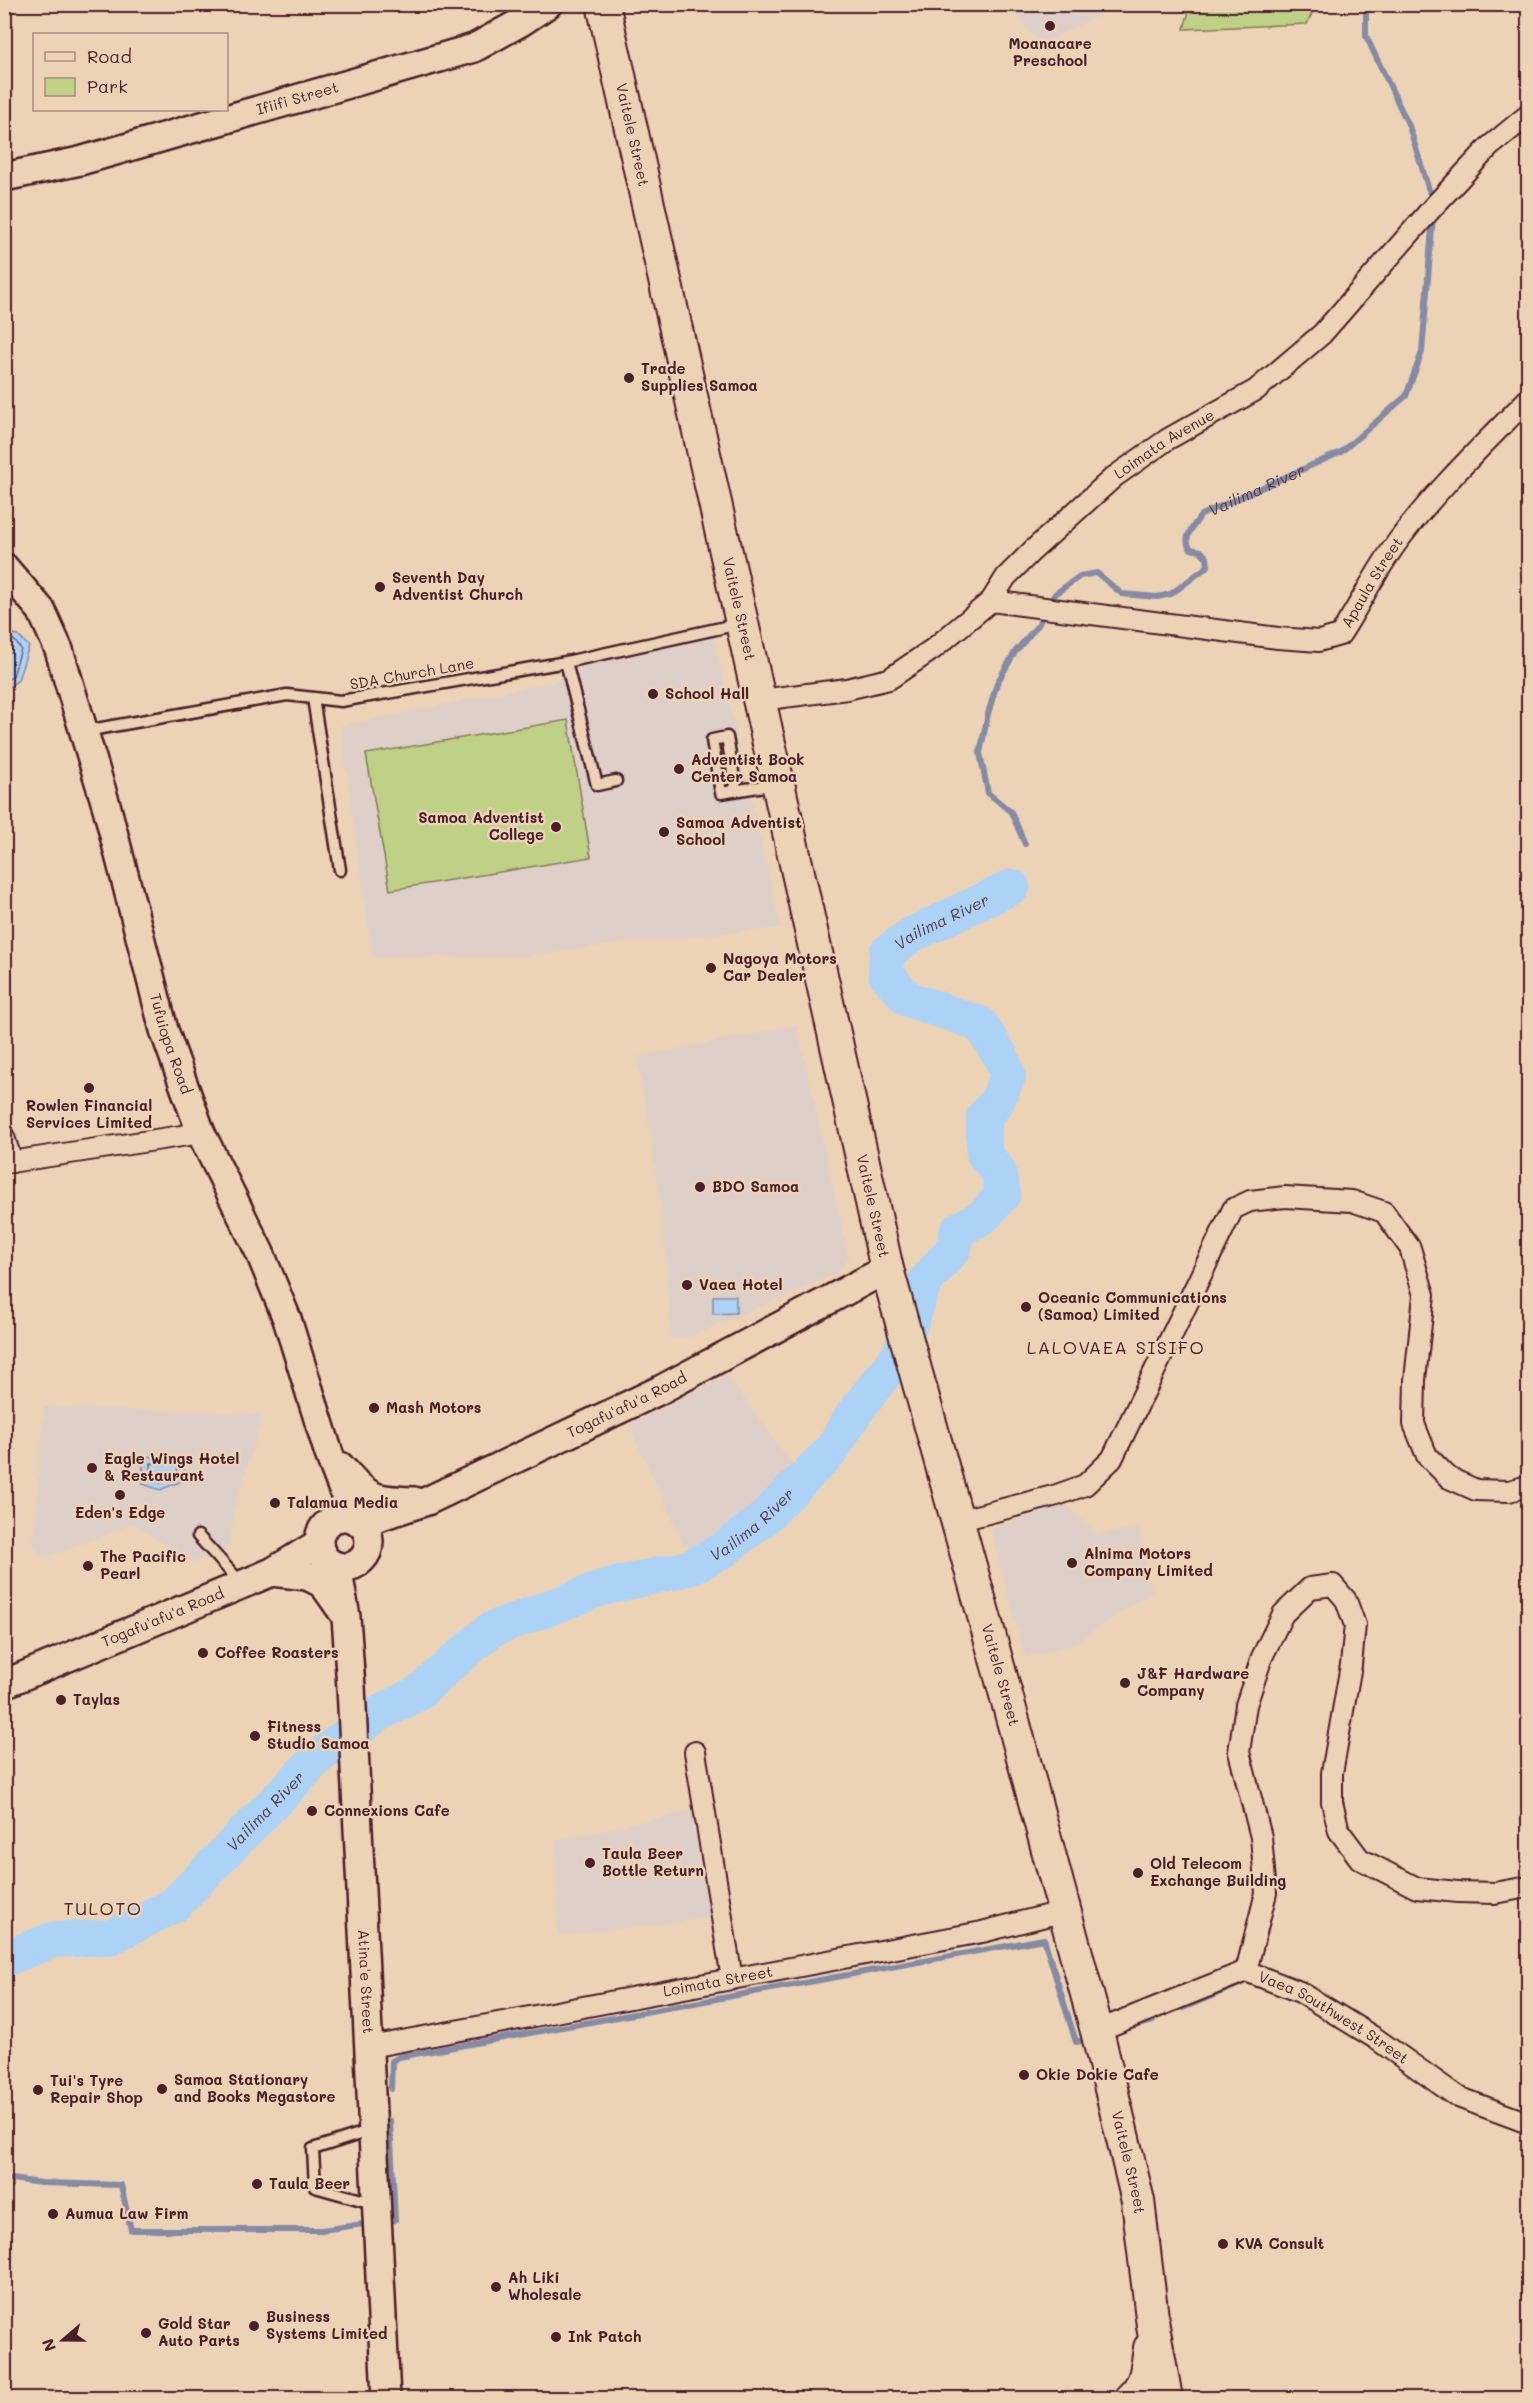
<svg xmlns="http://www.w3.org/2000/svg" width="1533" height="2403" font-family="Mali,sans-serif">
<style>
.built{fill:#dfcfc9}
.green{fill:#bfd186;stroke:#847858;stroke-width:1.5}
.water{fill:#acd2f6;stroke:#858aa5;stroke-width:1.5}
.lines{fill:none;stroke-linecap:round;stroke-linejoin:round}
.shore{stroke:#71677c;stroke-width:1.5}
.stream{stroke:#858aa5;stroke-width:6}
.river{stroke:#acd2f6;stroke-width:36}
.service-casing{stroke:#4a1f2b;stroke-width:15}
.minor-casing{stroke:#4a1f2b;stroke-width:24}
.secondary-casing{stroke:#4a1f2b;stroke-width:32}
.primary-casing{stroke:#4a1f2b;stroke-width:36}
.service{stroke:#edd3b5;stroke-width:10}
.minor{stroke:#edd3b5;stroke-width:20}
.secondary{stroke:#edd3b5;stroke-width:27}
.primary{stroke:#edd3b5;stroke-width:32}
.poi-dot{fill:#4a1f2b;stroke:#edd3b5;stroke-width:2}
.labels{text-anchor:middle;stroke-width:5;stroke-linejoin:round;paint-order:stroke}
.poi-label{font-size:15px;font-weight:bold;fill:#4a1f2b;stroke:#edd3b5;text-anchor:start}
.street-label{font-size:15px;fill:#4a1f2b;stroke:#edd3b5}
.water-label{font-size:16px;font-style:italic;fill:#593a49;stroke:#edd3b5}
.quarter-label{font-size:18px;letter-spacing:1.5px;fill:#4a1f2b;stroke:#edd3b5}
</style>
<rect width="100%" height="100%" fill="#edd3b5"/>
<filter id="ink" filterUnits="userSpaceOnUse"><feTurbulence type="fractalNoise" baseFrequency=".0167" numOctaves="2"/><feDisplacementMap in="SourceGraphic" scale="12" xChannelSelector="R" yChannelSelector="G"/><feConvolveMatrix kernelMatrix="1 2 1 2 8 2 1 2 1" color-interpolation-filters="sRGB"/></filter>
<g filter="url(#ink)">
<g class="built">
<polygon points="1112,4 1113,8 1040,45 1007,5"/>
<polygon points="713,634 781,928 630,942 527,957 372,957 340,726 553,682 583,665"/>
<polygon points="797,1025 849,1257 838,1273 690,1337 671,1339 663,1225 649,1126 636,1057"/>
<polygon points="727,1375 797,1470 758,1514 685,1549 629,1425"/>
<polygon points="44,1407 263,1414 234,1513 229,1548 193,1563 133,1524 45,1558 33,1546"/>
<polygon points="1066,1504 1097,1534 1139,1528 1152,1592 1074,1644 1025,1658 990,1529"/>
<polygon points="694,1810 711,1918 557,1936 555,1841"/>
</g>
<g class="green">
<polygon points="1191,4 1316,4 1316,5 1307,24 1184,29"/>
<polygon points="568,720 591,857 390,890 366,754"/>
</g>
<g class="water">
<polygon points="5,631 17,635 29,646 18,680 5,690"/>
<polygon points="713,1296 736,1296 736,1313 713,1314"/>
<polygon points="143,1456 186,1459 182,1481 160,1490 143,1484"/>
</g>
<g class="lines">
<g class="shore">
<polyline points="4,637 14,640 21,649 13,676 4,682"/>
<polygon points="151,1463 177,1465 178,1468 177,1476 161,1483 151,1480"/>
</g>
<g class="stream">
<polyline points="1366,4 1366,36 1409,126 1432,200"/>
<path id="s1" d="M1025 844 1011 812 988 793 980 753 988 714 997 683 1015 652 1038 625 1055 594 1080 576 1097 573 1122 594 1157 597 1171 594 1208 566 1207 558 1201 551 1191 549C1181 538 1194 526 1201 515L1341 452 1406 396 1422 352 1433 216"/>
<polyline points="4,950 7,957 4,971"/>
<polyline points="1183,2008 1240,1984"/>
<polyline points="1127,2028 1153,2021"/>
<polyline points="391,2089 392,2061 399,2057 1044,1939 1076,2042 1089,2039"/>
<polyline points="4,2178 41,2183 121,2185 131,2230 322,2230 371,2223"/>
<polyline points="384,2222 395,2220 390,2121"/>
</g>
<path class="river" id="s2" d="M4 1959 52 1940 111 1937 174 1905 319 1756 378 1714 417 1694 490 1630 602 1588 689 1568 725 1549 762 1520 831 1451 855 1412 901 1352 924 1283 954 1248 958 1230 984 1216 1003 1194 998 1171 984 1154V1116L996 1103 1008 1076 1001 1057 980 1024 908 999 886 974 887 953 911 935 1012 887"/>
<g class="service-casing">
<g id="service">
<polyline points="566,662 597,785 616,781"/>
<polyline points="313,698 340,870"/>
<polyline points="85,731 287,695 341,701 566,662 739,624"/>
<polyline points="736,790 727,737 712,740 721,793 776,784"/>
<polyline points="198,1536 242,1584"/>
<polyline points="372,2130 313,2149 315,2187 376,2204"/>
</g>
</g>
<g class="minor-casing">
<g id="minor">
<path id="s3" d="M991 601 1278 638 1319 641 1340 635C1360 604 1376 571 1398 541 1436 490 1483 445 1528 399"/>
<path id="s4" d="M760 700 847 689 889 679 933 649 991 601 1006 577 1032 551 1114 477 1168 439 1256 390 1322 334 1434 206 1489 147 1528 115"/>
<polyline points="4,1137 12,1162"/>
<polyline points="4,1163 201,1133"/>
<polyline points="957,1521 1057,1495 1085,1485 1112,1459 1233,1209 1250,1201 1285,1197 1352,1201 1384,1212 1410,1248 1424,1295 1415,1380 1414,1424 1427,1456 1449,1478 1476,1490 1509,1491 1528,1486"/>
<polyline points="695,1752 732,1979"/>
<polyline points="1246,1971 1266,1893 1261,1837 1239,1752 1246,1705 1262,1657 1283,1614 1310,1588 1333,1585 1346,1600 1355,1625 1351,1665 1332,1773 1332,1802 1339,1831 1360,1859 1417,1888 1458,1892 1495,1893 1528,1887"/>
<path id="s5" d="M1097 2031 1246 1971 1300 1992 1375 2038 1458 2097 1528 2123"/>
<path id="s6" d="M370 2047 982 1932 1065 1911"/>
</g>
</g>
<g class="secondary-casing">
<g id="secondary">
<path id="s7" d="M4 177 80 161 474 48 521 22 548 4"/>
<path id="s8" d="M4 567 41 610 59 650 107 808 164 1030 201 1133 260 1253 287 1319 329 1454 354 1519"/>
<path d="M340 1466C370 1499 370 1499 414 1501"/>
<circle cx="344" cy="1542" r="25"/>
<path id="s9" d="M360 1523 427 1501 658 1391 887 1269"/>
<path id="s10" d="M337 1566 346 1617 351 1687 386 2398"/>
<polyline points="272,1572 307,1576 323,1584 342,1611"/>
<path id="s11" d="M4 1684 272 1572 319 1543"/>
</g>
</g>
<g class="primary-casing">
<g id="primary">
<path id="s12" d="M603 4 887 1269 1008 1702 1097 2031 1138 2201 1153 2326 1166 2398"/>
<path d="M1131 2398C1147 2384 1147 2368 1150 2348"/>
</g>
</g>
<use href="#service" class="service"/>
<use href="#minor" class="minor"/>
<use href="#secondary" class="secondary"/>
<use href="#primary" class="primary"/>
</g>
</g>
<g class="poi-dot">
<circle cx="1050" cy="26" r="6"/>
<circle cx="629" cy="378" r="6"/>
<circle cx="380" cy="587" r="6"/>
<circle cx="653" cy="694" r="6"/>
<circle cx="679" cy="769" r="6"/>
<circle cx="556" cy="827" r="6"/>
<circle cx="664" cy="832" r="6"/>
<circle cx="711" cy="968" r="6"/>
<circle cx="89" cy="1088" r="6"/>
<circle cx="700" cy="1187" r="6"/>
<circle cx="687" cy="1285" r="6"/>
<circle cx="1026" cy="1307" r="6"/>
<circle cx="374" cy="1408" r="6"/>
<circle cx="92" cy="1468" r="6"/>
<circle cx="120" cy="1495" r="6"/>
<circle cx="275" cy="1503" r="6"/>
<circle cx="1072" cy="1563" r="6"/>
<circle cx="88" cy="1566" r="6"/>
<circle cx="203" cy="1653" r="6"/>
<circle cx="1125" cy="1683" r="6"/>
<circle cx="61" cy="1700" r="6"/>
<circle cx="255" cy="1736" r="6"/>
<circle cx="312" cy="1811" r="6"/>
<circle cx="590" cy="1863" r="6"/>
<circle cx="1138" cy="1873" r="6"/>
<circle cx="1024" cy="2075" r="6"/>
<circle cx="162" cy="2089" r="6"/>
<circle cx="38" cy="2090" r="6"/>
<circle cx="257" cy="2184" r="6"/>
<circle cx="53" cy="2214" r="6"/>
<circle cx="1223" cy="2244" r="6"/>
<circle cx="496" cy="2287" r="6"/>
<circle cx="254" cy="2326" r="6"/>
<circle cx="146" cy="2333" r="6"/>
<circle cx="556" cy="2337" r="6"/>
</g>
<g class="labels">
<g class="poi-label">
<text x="1050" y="49" text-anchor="middle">Moanacare<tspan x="1050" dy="17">Preschool</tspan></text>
<text x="641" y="374">Trade<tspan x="641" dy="17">Supplies Samoa</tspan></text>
<text x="392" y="583">Seventh Day<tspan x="392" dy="17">Adventist Church</tspan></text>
<text x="665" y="699">School Hall</text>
<text x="691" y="765">Adventist Book<tspan x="691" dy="17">Center Samoa</tspan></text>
<text x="544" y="823" text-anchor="end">Samoa Adventist<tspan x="544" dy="17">College</tspan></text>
<text x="676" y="828">Samoa Adventist<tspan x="676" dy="17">School</tspan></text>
<text x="723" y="964">Nagoya Motors<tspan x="723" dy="17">Car Dealer</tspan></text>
<text x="89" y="1111" text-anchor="middle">Rowlen Financial<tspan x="89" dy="17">Services Limited</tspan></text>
<text x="712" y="1192">BDO Samoa</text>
<text x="699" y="1290">Vaea Hotel</text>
<text x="1038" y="1303">Oceanic Communications<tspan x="1038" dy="17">(Samoa) Limited</tspan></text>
<text x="386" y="1413">Mash Motors</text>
<text x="104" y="1464">Eagle Wings Hotel<tspan x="104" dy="17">&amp; Restaurant</tspan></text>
<text x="287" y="1508">Talamua Media</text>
<text x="120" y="1518" text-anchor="middle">Eden's Edge</text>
<text x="1084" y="1559">Alnima Motors<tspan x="1084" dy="17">Company Limited</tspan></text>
<text x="100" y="1562">The Pacific<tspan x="100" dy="17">Pearl</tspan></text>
<text x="215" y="1658">Coffee Roasters</text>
<text x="1137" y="1679">J&amp;F Hardware<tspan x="1137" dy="17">Company</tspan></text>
<text x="73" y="1705">Taylas</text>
<text x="267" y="1732">Fitness<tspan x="267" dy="17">Studio Samoa</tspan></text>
<text x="324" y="1816">Connexions Cafe</text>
<text x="602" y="1859">Taula Beer<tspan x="602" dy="17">Bottle Return</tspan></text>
<text x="1150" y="1869">Old Telecom<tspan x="1150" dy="17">Exchange Building</tspan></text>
<text x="1036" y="2080">Okie Dokie Cafe</text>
<text x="174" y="2085">Samoa Stationary<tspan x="174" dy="17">and Books Megastore</tspan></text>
<text x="50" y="2086">Tui's Tyre<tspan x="50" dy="17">Repair Shop</tspan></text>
<text x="269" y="2189">Taula Beer</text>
<text x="65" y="2219">Aumua Law Firm</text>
<text x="1235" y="2249">KVA Consult</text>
<text x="508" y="2283">Ah Liki<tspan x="508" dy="17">Wholesale</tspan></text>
<text x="266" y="2322">Business<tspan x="266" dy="17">Systems Limited</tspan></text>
<text x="158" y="2329">Gold Star<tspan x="158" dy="17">Auto Parts</tspan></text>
<text x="568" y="2342">Ink Patch</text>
</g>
<g class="street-label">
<text dy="5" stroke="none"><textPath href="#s7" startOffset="304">Ifiifi Street</textPath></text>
<text dy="5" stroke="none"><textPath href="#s12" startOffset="134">Vaitele Street</textPath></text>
<text dy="5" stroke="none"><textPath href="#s4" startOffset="495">Loimata Avenue</textPath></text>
<text dy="5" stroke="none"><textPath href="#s3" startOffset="414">Apaula Street</textPath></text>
<text dy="5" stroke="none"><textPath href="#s12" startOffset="620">Vaitele Street</textPath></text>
<text transform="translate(412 674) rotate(-10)" y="5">SDA Church Lane</text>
<text dy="5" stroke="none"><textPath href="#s8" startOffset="510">Tufuiopa Road</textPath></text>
<text dy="5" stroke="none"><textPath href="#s12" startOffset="1232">Vaitele Street</textPath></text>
<text dy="5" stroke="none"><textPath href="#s9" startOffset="292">Togafu'afu'a Road</textPath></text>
<text dy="5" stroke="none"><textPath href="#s11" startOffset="172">Togafu'afu'a Road</textPath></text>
<text dy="5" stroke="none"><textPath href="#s12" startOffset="1718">Vaitele Street</textPath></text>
<text dy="5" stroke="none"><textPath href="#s6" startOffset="354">Loimata Street</textPath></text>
<text dy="5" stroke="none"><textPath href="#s10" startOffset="417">Atina'e Street</textPath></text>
<text dy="5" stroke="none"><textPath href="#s5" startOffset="260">Vaea Southwest Street</textPath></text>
<text dy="5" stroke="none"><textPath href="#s12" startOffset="2222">Vaitele Street</textPath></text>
</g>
<g class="water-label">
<text dy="6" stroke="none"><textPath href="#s1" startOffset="588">Vailima River</textPath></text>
<text dy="6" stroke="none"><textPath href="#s2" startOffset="1698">Vailima River</textPath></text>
<text dy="6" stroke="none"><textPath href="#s2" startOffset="888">Vailima River</textPath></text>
<text dy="6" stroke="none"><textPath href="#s2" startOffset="312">Vailima River</textPath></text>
</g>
<g class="quarter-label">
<text x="1116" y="1354">LALOVAEA SISIFO</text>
<text x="103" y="1915">TULOTO</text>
</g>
</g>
<rect width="1533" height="2403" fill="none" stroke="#edd3b5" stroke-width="24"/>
<rect x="12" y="12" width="1509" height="2379" fill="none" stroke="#4a1f2b" stroke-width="2" filter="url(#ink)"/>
<rect x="33" y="33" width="195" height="78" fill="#edd3b5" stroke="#ac8b7e" stroke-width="1.5"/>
<rect x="45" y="52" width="30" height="9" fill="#edd3b5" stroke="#ac8b7e" stroke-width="1.5"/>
<text x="87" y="63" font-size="18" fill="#4a1f2b">Road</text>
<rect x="45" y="78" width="30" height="18" fill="#bfd186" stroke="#ac8b7e" stroke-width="1.5"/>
<text x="87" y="93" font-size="18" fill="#4a1f2b">Park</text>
<g transform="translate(63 2340) rotate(250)" stroke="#edd3b5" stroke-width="4.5" paint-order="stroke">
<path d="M0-4.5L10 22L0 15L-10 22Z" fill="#4a1f2b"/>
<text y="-9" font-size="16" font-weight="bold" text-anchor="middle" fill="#4a1f2b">N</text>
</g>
</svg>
